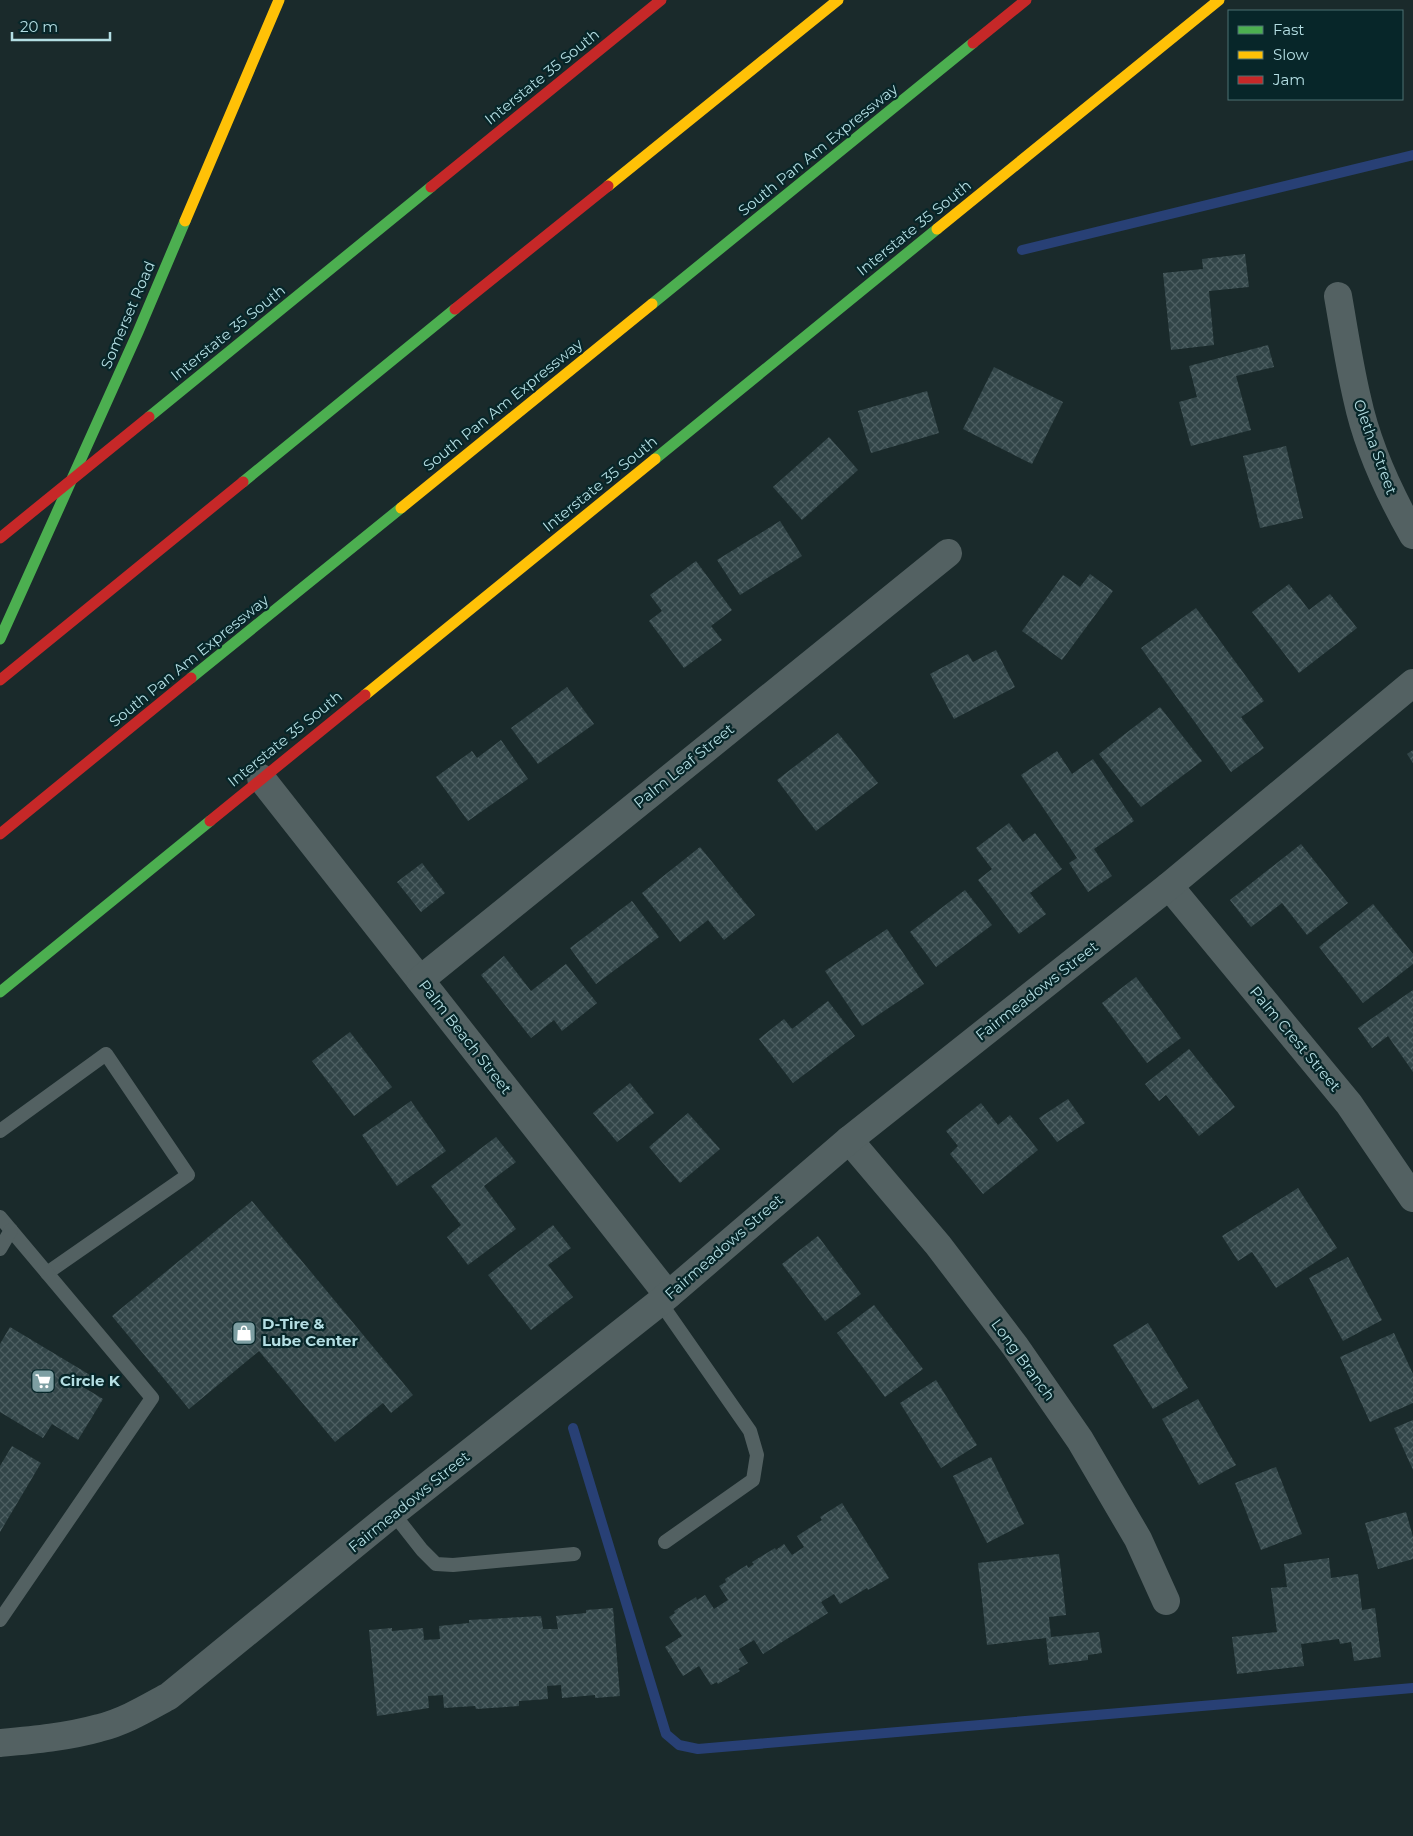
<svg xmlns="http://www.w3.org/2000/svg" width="1413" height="1836" font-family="Montserrat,sans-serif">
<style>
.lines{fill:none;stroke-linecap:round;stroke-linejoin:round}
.stream{stroke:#284075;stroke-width:10}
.building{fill:url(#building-cross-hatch)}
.lane{stroke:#536162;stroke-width:14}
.street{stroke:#536162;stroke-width:28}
.fast{stroke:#4caf50;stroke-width:11}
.slow{stroke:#ffc107;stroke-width:11}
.jam{stroke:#c62828;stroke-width:11}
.labels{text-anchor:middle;stroke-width:4.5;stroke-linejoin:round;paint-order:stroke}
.street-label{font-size:15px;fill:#b4dee3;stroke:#072629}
.poi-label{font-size:15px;font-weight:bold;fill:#b4dee3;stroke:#072629;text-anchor:start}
</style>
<defs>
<pattern id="building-cross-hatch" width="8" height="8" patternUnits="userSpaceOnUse" patternTransform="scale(1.25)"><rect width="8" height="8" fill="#324548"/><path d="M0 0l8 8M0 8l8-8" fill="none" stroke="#4d5f62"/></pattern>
</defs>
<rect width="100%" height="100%" fill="#1a2a2b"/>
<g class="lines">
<g class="stream">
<polyline points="1022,250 1413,155"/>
<polyline points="573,1428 666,1734 679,1745 698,1749 1413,1688"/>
</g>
</g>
<g class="building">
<polygon points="1245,254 1249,287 1209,291 1214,345 1171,350 1163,273 1203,269 1202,259"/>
<polygon points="1268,345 1274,367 1236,376 1251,430 1191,446 1179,402 1197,397 1189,366"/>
<polygon points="994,367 1063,402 1032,464 963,429"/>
<polygon points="927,391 939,433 871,453 858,411"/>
<polygon points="829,437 858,470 802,520 773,487"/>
<polygon points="1286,446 1303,518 1260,528 1243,456"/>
<polygon points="780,521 802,556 740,595 717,560"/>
<polygon points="696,561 732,610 711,626 722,640 684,668 649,621 662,611 650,595"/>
<polygon points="1090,574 1113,591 1062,660 1022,631 1063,575 1080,587"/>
<polygon points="1289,584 1309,610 1330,594 1357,628 1299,673 1252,612"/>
<polygon points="1196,608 1264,701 1241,717 1264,748 1231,772 1141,648"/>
<polygon points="996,650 1015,687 954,719 930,674 968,654 973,662"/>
<polygon points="567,687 594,724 538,764 511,728"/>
<polygon points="1160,707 1202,761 1141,807 1099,754"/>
<polygon points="838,733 878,783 816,831 777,780"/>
<polygon points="501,740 528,779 468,821 436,777 472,751 477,758"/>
<polygon points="1413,750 1413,763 1407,754"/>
<polygon points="1057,751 1072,774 1093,759 1134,821 1094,849 1112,876 1088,892 1069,863 1077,858 1021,775"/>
<polygon points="1009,823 1023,842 1035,833 1062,869 1030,893 1046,914 1019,934 978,880 992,869 976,848"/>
<polygon points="1301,844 1348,903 1307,935 1282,903 1251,927 1230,900"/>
<polygon points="700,847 755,915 724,940 708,920 680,942 642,893"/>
<polygon points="422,863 445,893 421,912 397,882"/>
<polygon points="965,890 992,925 936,967 910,932"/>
<polygon points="632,901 659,937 596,984 570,948"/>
<polygon points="1373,904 1413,954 1413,964 1363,1003 1319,947"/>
<polygon points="887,929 924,984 862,1026 825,971"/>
<polygon points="504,956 531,991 566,964 597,1003 562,1031 554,1020 531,1038 481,975"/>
<polygon points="1136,977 1181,1038 1147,1063 1102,1003"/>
<polygon points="1413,990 1413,1072 1388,1036 1372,1048 1358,1028"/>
<polygon points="828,1001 855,1036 793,1083 759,1039 784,1019 792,1029"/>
<polygon points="350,1032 392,1087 354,1116 312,1061"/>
<polygon points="1189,1049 1235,1107 1199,1136 1166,1095 1159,1101 1145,1084"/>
<polygon points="630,1083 654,1113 617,1142 593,1113"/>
<polygon points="1068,1099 1085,1123 1057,1142 1039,1118"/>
<polygon points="411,1101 446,1151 397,1186 362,1135"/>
<polygon points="981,1103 998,1125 1010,1115 1038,1150 983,1194 950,1154 958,1146 946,1131"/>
<polygon points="688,1113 720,1149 680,1183 649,1147"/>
<polygon points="496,1137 516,1162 484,1186 516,1229 468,1265 447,1237 461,1225 431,1186"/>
<polygon points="1298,1188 1337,1248 1276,1288 1252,1252 1238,1261 1222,1236"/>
<polygon points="252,1201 413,1395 391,1413 383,1403 335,1442 259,1351 189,1409 112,1316"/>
<polygon points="553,1225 571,1248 548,1265 573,1297 531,1330 488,1275"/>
<polygon points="818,1236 861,1294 825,1321 782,1264"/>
<polygon points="1348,1257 1382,1320 1343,1341 1309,1278"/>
<polygon points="874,1305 923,1369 885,1397 837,1333"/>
<polygon points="1148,1323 1188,1388 1153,1409 1113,1345"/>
<polygon points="10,1327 90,1375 83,1387 103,1399 78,1440 52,1424 43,1438 0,1412 0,1344"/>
<polygon points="1394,1333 1413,1374 1413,1403 1370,1422 1340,1357"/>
<polygon points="936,1380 977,1445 941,1468 900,1403"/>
<polygon points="1198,1399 1236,1465 1199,1485 1162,1419"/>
<polygon points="1413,1420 1413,1470 1394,1428"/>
<polygon points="12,1446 41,1463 0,1532 0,1466"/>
<polygon points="991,1457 1024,1524 987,1543 953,1476"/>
<polygon points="1276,1467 1302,1534 1261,1550 1235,1483"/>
<polygon points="842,1503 889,1578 868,1590 867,1588 840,1604 834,1594 821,1602 828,1613 763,1654 754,1640 739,1649 748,1663 738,1669 740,1671 718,1684 717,1682 711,1685 699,1666 683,1676 665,1647 682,1636 669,1617 675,1613 674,1611 696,1597 697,1600 705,1595 714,1609 728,1600 719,1586 726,1582 725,1579 747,1565 748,1568 754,1564 752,1562 775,1548 776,1550 784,1544 792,1555 804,1547 797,1536 822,1520 820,1517"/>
<polygon points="1406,1512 1413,1537 1413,1559 1378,1569 1365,1523"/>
<polygon points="1059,1554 1066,1615 1049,1617 1051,1637 1099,1632 1102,1653 1088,1655 1088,1660 1049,1665 1046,1638 987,1645 978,1563"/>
<polygon points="1329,1558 1331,1578 1358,1574 1362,1610 1375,1608 1381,1657 1354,1661 1351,1642 1340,1644 1339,1639 1301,1644 1304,1666 1237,1674 1232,1637 1277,1632 1271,1588 1287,1587 1284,1564"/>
<polygon points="613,1608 620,1696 595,1698 595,1695 562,1698 561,1685 547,1686 548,1699 519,1701 519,1706 476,1709 475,1706 444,1708 443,1695 428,1696 429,1708 377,1716 369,1630 392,1628 392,1631 423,1628 424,1640 440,1639 439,1626 469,1623 469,1620 541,1616 543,1629 558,1629 556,1616 586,1613 586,1610"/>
</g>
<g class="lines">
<g class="lane">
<polyline points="0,1131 106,1054 188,1175 47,1273"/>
<polyline points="0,1217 152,1398 0,1620"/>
<polyline points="0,1249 11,1230"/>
<polyline points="660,1302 750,1431 757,1455 753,1480 665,1542"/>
<polyline points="393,1513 422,1550 436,1564 453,1565 574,1554"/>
</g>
<g class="street">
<path d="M1338 296C1344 330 1349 364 1357 398 1367 445 1389 493 1413 535"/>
<polyline points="261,778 668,1295"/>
<polyline points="1169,886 1349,1104 1413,1198"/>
<polyline points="420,980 948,553"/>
<polyline points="849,1140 938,1245 1015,1346 1080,1440 1138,1539 1166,1601"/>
<path d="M0 1743C33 1740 67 1737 99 1728 124 1722 147 1708 169 1696L393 1513 660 1302 849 1140 1169 886 1413 683"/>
</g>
<g class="fast">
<polyline points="652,304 973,43"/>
<polyline points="149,417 431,187"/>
<polyline points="655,459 937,229"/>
<polyline points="243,482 455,309"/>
<polyline points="0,639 138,332 185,221"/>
<polyline points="191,678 401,508"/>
<polyline points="0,992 210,821"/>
</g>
<g class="slow">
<polyline points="608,186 838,0"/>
<polyline points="185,221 279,0"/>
<polyline points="937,229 1219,0"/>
<polyline points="401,508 652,304"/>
<polyline points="365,695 655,459"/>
</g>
<g class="jam">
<polyline points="973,43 1026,0"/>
<polyline points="431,187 661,0"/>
<polyline points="455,309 608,186"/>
<polyline points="0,538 149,417"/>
<polyline points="0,680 243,482"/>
<polyline points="210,821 365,695"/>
<polyline points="0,834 191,678"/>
</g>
</g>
<defs>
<g id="shop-square" transform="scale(1.25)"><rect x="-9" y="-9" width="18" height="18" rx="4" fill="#7e9fa3" stroke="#072629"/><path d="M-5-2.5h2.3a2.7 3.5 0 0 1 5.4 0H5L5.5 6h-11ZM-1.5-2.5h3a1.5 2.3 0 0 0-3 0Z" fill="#fff"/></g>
<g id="supermarket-square" transform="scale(1.25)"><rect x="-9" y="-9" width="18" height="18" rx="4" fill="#7e9fa3" stroke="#072629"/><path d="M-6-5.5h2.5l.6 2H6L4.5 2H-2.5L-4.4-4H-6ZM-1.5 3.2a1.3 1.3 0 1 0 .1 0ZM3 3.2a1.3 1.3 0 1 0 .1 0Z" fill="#fff"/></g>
</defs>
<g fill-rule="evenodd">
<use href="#shop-square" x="244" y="1333"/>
<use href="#supermarket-square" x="43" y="1381"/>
</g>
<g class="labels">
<g class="street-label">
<text transform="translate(542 77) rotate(-39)" y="5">Interstate 35 South</text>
<text transform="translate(818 150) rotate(-39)" y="5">South Pan Am Expressway</text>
<text transform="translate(914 228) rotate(-39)" y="5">Interstate 35 South</text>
<text transform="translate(128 315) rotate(-67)" y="5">Somerset Road</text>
<text transform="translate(228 333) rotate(-39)" y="5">Interstate 35 South</text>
<text transform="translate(503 405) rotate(-39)" y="5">South Pan Am Expressway</text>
<text transform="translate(1375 447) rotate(70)" y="5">Oletha Street</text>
<text transform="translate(600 484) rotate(-39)" y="5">Interstate 35 South</text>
<text transform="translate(189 661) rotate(-39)" y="5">South Pan Am Expressway</text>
<text transform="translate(285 739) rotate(-39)" y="5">Interstate 35 South</text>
<text transform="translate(684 766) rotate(-39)" y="5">Palm Leaf Street</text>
<text transform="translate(1037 991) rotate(-38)" y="5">Fairmeadows Street</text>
<text transform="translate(465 1037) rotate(52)" y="5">Palm Beach Street</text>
<text transform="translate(1295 1039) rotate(50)" y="5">Palm Crest Street</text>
<text transform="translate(724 1247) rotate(-41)" y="5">Fairmeadows Street</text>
<text transform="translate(1023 1360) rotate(54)" y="5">Long Branch</text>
<text transform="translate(409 1502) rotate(-39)" y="5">Fairmeadows Street</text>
</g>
<g class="poi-label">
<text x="262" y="1329">D-Tire &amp;<tspan x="262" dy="17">Lube Center</tspan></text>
<text x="60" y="1386">Circle K</text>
</g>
</g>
<rect x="1228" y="10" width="175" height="90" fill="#072629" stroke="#4c7073"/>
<rect x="1238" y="26" width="25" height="8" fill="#4caf50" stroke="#4c7073"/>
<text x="1273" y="35" font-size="15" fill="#b4dee3">Fast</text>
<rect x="1238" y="51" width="25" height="8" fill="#ffc107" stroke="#4c7073"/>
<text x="1273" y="60" font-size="15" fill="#b4dee3">Slow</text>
<rect x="1238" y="76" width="25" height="8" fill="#c62828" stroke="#4c7073"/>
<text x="1273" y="85" font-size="15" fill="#b4dee3">Jam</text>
<path d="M12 32v8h98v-8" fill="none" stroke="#b4dee3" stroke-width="2.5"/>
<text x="20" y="32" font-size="15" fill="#b4dee3" stroke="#072629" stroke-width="4" paint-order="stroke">20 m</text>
</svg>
